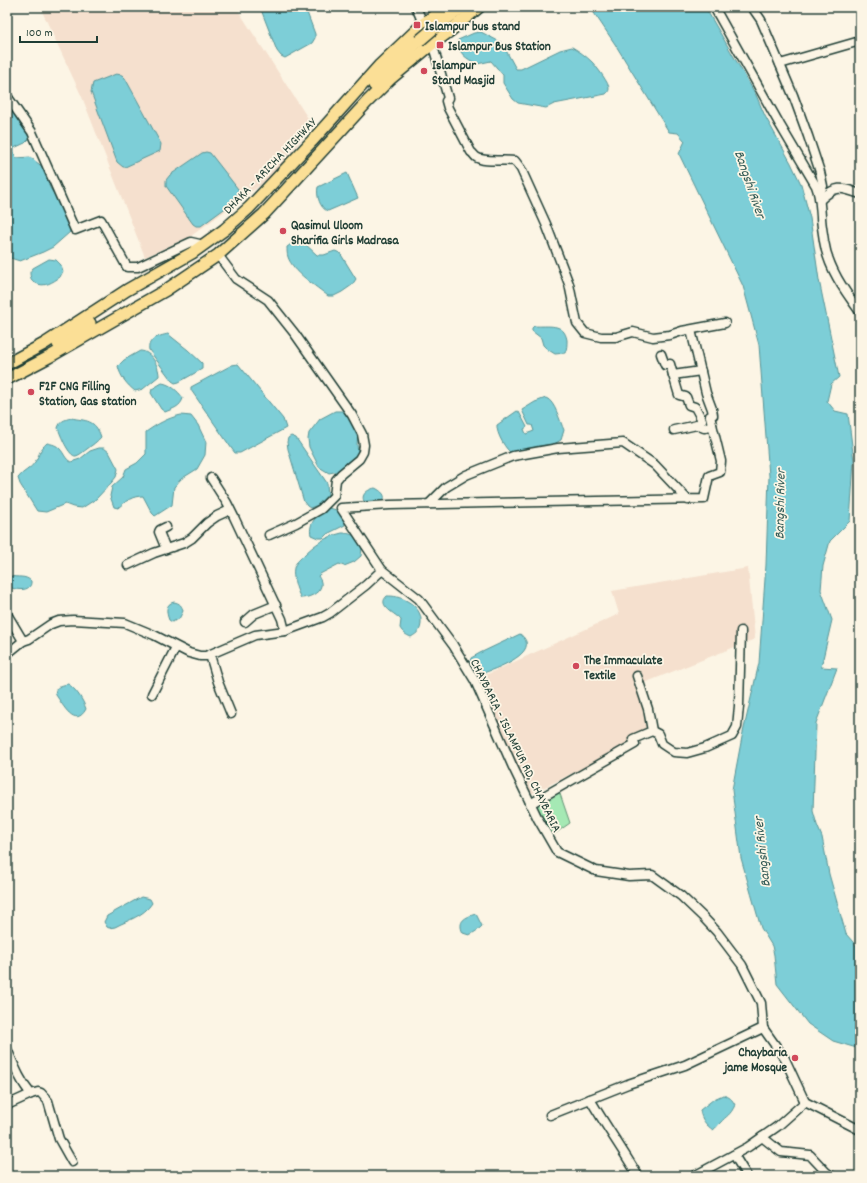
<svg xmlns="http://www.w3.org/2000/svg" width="867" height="1183" font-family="Dekko,sans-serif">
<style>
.built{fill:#f5e0ce}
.green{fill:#a5e9b4;stroke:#629374}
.water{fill:#7dced7;stroke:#579496}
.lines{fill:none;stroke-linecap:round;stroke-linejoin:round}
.minor-casing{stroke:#1f3d34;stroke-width:11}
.highway-casing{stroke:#1f3d34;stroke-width:14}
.minor{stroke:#fcf5e5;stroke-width:8}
.highway{stroke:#fbdf96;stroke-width:11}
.highway-bridge-casing{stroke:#1f3d34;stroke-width:14;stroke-linecap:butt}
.highway-bridge{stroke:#fbdf96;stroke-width:11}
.poi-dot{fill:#d1495b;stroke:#fcf5e5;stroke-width:1.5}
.labels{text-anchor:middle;stroke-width:3.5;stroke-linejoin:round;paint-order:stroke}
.poi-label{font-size:13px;font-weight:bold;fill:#1f3d34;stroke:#fcf5e5;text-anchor:start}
.street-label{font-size:13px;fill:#1f3d34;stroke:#fcf5e5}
.water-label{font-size:14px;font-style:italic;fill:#325a55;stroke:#fcf5e5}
</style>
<rect width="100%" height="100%" fill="#fcf5e5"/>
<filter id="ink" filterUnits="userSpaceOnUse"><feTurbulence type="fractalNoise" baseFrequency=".025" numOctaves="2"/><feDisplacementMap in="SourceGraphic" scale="8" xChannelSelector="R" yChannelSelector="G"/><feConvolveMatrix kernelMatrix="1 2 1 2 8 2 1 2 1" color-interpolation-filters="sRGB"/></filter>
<g filter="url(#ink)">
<g class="built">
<polygon points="40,7 236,7 313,126 270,178 191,236 145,257 82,97"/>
<polygon points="748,568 755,639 644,683 658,730 529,795 479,678 619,614 612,591"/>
</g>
<polygon class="green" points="559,791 570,823 550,837 534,805"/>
<g class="water">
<polygon points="260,7 305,7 315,34 315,38 312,43 285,58 281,56 277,51"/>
<polygon points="590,7 705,7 756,95 765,116 791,163 801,184 810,218 819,280 839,377 831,384 827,401 835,411 848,414 854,461 850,521 830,541 823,566 821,590 832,620 821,667 837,668 816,723 813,811 817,825 822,837 829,874 846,934 860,950 860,1049 833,1041 808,1024 777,984 774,955 772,946 761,928 741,858 732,790 742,737 759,663 766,565 769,476 759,345 743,286 679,154 685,141 678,133 669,132 615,44"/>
<path d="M481 32 502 43 516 69H521L560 50 572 47C579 51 586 56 592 62 596 66 610 84 609 89 609 91 607 93 606 94L554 104 546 108 518 103 513 99 503 83V75L491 61 477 64C466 58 458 54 458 40L474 33Z"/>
<polygon points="116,74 122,75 125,78 161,144 160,151 125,167 123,167 117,162 91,92 93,83"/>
<polygon points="7,104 10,104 26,126 29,139 25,143 14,148 14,153 16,158 30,157 44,168 50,188 60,203 69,224 70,232 53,247 43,252 20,261 7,257"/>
<polygon points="206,152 210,153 238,189 240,193 239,198 201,226 196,226 193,224 166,186 166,180 170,175 202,153"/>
<path d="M347 173 358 198 328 211C320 209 316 195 318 187Z"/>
<path d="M294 242H303L317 255H324L335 251 340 253 356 279 352 285 342 292 334 296H328C316 286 293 272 288 257 287 254 287 250 287 247Z"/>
<path d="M49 259 56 260 61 265 63 271 60 277C53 282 44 288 36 283 31 281 30 277 30 272L33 268Z"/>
<path d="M534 326C548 327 564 322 567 340 567 345 567 348 565 353L555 354 547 349 543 345 541 338 532 331V328Z"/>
<path d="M168 334 188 350 202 363V369L179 382 175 383 172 381 149 350C147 339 159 336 168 334Z"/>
<path d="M140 351C151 351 159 366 159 376L143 389 135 391C127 385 120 376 118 366L124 360Z"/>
<polygon points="238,364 283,419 286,428 240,453 235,453 232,449 191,390 191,387 232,365"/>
<path d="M162 383C170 384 178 391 183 398 181 407 172 409 165 412L161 409 151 393 152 389Z"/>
<path d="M546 398C555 401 560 422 564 430L561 440 554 444 538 446 513 454C506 451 496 433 497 425L517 411 519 412 527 427 524 429 526 434 534 431 532 425H529L522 410 535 402Z"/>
<polygon points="335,411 343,411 348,415 358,432 357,444 358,455 339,471 329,473 319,467 309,447 308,439 309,433 320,419"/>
<path d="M181 415 191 416 198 425 206 442 205 455 197 469 181 479 174 487 172 505 155 516 152 513 143 496C132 496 126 501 118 508L114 507 110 496 112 487 123 477 126 469 137 463 146 454V432C157 424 168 418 181 415Z"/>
<path d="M71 418C86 421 95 419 101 437 97 442 92 445 87 449 84 451 80 455 76 456 69 457 60 434 58 428 60 421 64 420 71 418Z"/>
<polygon points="291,436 296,438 327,483 328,495 318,505 310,508 307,506 304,502 288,449 287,442 288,438"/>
<path d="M47 443C52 444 57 445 60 449 64 453 65 459 71 462L80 459 90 451 99 448H104L109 452 118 469 116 477 112 482 96 499 82 508 73 507 65 504 46 512 37 511 20 484 18 478C23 471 31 469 35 462 40 454 39 450 47 443Z"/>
<path d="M375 488C380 490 390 497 380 503 376 504 370 504 366 504 359 496 366 490 375 488Z"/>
<path d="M329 508C339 510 345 514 345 525L327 534 323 538H318L311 535C308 523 318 513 329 508Z"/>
<path d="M342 533C357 533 364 542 361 556L354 562 344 566 339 564 320 574 318 576C320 579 322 583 321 586 319 594 308 598 301 598 297 592 292 576 294 568 295 563 299 560 303 556 315 544 325 537 342 533Z"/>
<path d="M10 576C18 578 25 575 31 581 32 593 14 590 7 586V579Z"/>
<path d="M387 596C390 596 394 596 397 597 409 600 422 609 421 622 421 630 418 633 411 637 406 635 403 633 400 628L401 620C397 614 376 606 387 596Z"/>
<path d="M174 602C180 603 182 606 183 611L179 619 172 622 169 620C166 612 165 604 174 602Z"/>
<path d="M520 634C545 653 490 671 477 675 471 670 469 666 471 658L480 653Z"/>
<path d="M68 684C76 689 83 700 86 709 75 729 63 705 56 695 53 688 61 685 68 684Z"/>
<path d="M141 897 150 899 152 903C144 916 128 920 115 927L109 928 107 927 104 922 107 916Z"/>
<path d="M476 914 482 926C478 930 474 933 469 935L463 933C457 921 465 917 476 914Z"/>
<path d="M723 1095C730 1097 732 1099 735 1105 730 1116 727 1115 720 1123 717 1126 716 1128 713 1130 706 1125 701 1119 700 1110L714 1099Z"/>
</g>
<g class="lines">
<g class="minor-casing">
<g id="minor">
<polyline points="416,7 425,28"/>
<path d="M714 7 780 125 816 186C820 196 820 205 821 216 821 224 823 233 824 241 828 268 844 290 860 312"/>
<polyline points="752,7 761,20 764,27 793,95 808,136 820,172 823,186 819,194"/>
<path d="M430 39 435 53 448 98 446 101 448 108 471 152C473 153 474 155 476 157 484 163 505 159 515 161L521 169 546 224 569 284 577 323 585 333 601 337H616L633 332 653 337 670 335 682 331 725 323"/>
<polyline points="780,64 860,41"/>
<polyline points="7,96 32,132 75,230 101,220 127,267 138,267 191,242 204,245"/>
<path d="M820 200C836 185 841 187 860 194"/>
<polyline points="218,255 236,279 268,300 295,334 352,415 362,434 364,445 363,452 359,459 341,474 336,480 334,496 321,509 296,523 269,535"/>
<polyline points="661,354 665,365 670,364 673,375 701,371"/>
<polyline points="673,375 679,395 686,397 689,405 695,407 702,420 697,425 704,428 712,425"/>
<polyline points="674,430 697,425"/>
<polyline points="211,478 227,503 234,517 282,619 285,631"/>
<polyline points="429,504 446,487 466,475 513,456 558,448 623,443 655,465 688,500"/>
<polyline points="166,527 160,530 159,532 166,549"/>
<polyline points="128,565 154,553 184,543 192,538 207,523 217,516 230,510"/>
<polyline points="382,570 341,508 390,505 704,499 709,476 720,472 721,461 710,416 713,415 712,409 706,393 691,330"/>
<polyline points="7,614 23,641"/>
<polyline points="245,622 254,614 276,605"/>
<polyline points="7,654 23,641 29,639 51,624 59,621 73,620 125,623 154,635 189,653 200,656 206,656 255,635 285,631 323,617 330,613 366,585 382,570 419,599 453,645 475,681 512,765 538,819 557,852 596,871 629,876 652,875 681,896 703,917 717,932 742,965 761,1003 763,1028 785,1059 805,1102"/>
<polyline points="210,655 218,682 231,714"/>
<polyline points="152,694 176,647"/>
<polyline points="652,731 658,734 662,744 674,752 687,753 705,748 732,736 737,727 739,706 741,631"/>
<polyline points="530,804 635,744 633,739 652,731 648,709 637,676"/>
<path d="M7 1049C14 1065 20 1081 31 1094L38 1092 41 1093 48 1101 59 1139 72 1162"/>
<path d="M590 1099C605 1125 623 1150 638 1176"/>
<polyline points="805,1102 860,1130"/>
<polyline points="7,1105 31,1094"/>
<polyline points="550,1115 628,1084 685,1065 763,1028"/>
<polyline points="762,1137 781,1152 810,1155 826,1172 832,1176"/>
<polyline points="734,1155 747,1176"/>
<polyline points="694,1176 748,1147 778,1126 805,1102"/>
</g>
</g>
<g class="highway-casing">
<g id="highway">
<polyline points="433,29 463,7"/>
<polyline points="374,85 398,60 419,41"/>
<polyline points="58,344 90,323"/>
<polyline points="7,364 44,344 127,290 192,253 224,230 249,208 312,141 380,65 423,24 446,7"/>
<polyline points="7,379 49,357 166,290 218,255 264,214 367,102 390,79 432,44 451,30 479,7"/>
</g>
</g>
<use href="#minor" class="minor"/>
<use href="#highway" class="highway"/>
<g class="highway-bridge-casing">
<polyline id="highway-bridge" points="419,41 433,29"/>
</g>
<use href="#highway-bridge" class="highway-bridge"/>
</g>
</g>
<g class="poi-dot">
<rect x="413" y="21" width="8" height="8" rx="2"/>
<rect x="436" y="41" width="8" height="8" rx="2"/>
<circle cx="424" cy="71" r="4"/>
<circle cx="283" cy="231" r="4"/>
<circle cx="31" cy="392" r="4"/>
<circle cx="576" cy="666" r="4"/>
<circle cx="795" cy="1058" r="4"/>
</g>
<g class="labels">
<g class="poi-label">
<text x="425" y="30">Islampur bus stand</text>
<text x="448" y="50">Islampur Bus Station</text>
<text x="432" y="69">Islampur<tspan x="432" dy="15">Stand Masjid</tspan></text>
<text x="291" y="229">Qasimul Uloom<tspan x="291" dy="15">Sharifia Girls Madrasa</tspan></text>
<text x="39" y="390">F2F CNG Filling<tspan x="39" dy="15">Station, Gas station</tspan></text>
<text x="584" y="664">The Immaculate<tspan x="584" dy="15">Textile</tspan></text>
<text x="787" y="1056" text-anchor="end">Chaybaria<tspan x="787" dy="15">jame Mosque</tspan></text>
</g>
<g class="street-label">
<text transform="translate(269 165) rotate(-46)" y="5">DHAKA - ARICHA HIGHWAY</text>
<text transform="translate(517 745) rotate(64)" y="5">CHAYBARIA - ISLAMPUR RD, CHAYBARIA</text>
</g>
<g class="water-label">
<text transform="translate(751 184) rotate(71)" y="5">Bangshi River</text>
<text transform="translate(779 504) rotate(-89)" y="5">Bangshi River</text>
<text transform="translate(761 852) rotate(-96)" y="5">Bangshi River</text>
</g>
</g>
<rect width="867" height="1183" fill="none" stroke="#fcf5e5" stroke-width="24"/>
<rect x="12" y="12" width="843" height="1159" fill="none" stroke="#1f3d34" stroke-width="1.5" filter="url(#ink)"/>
<path d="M20 36v6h77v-6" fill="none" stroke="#1f3d34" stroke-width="2"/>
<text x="26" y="36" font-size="12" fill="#1f3d34" stroke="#fcf5e5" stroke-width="3" paint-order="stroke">100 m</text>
</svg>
